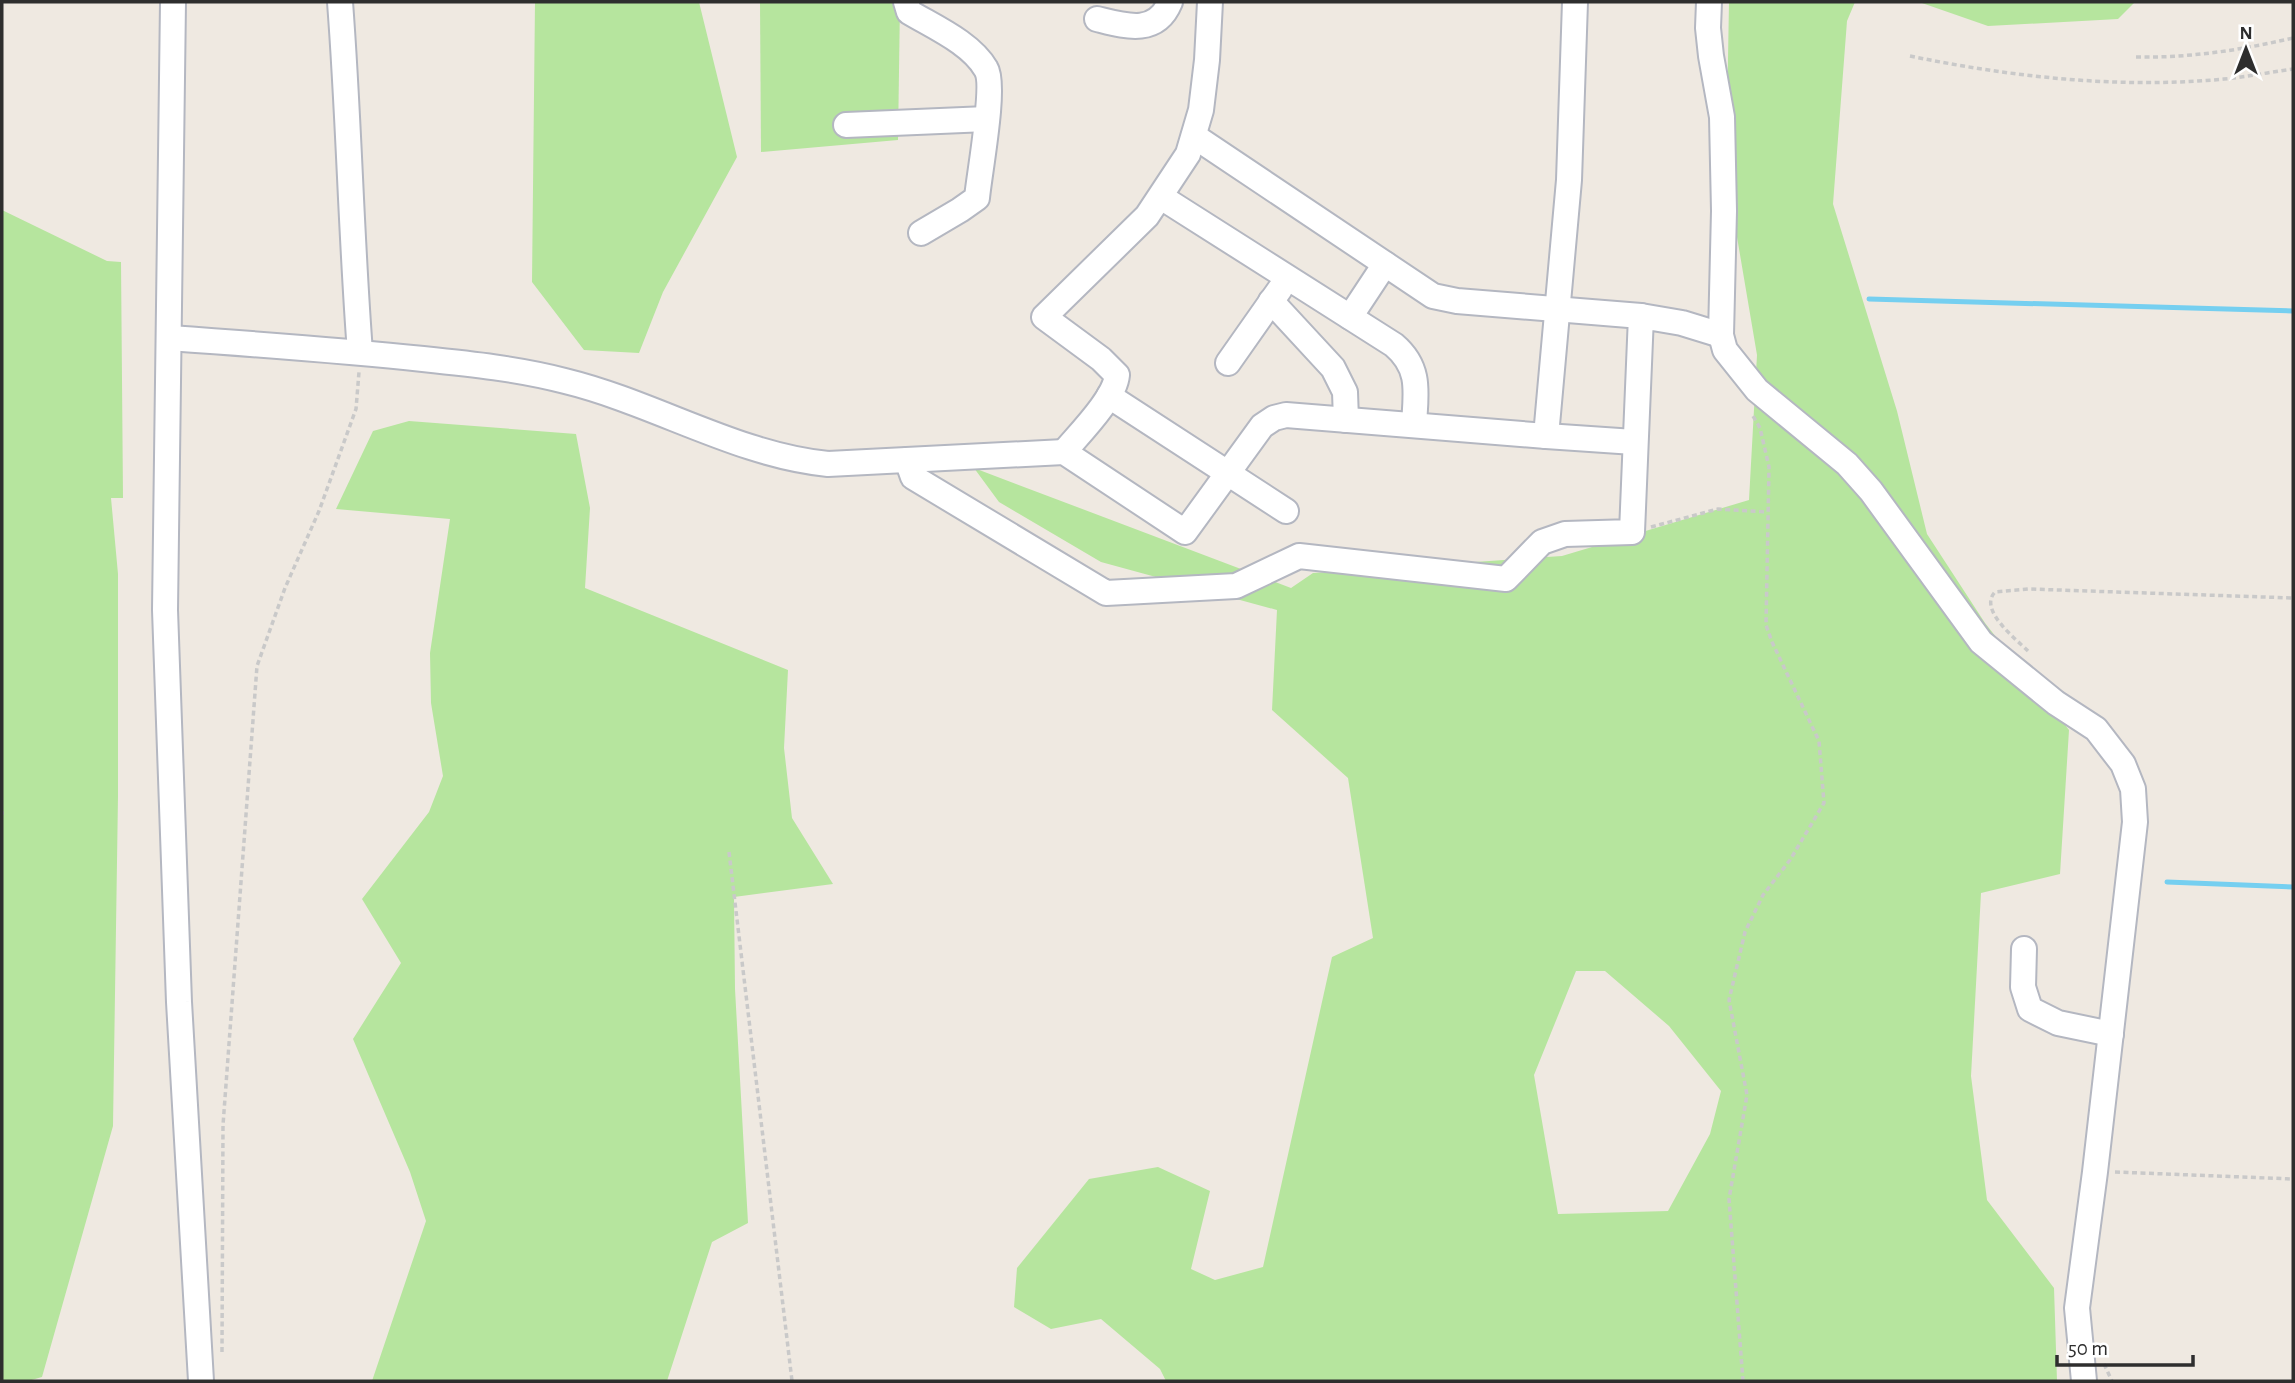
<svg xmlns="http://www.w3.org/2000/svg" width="2295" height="1383" font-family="'Alegreya Sans',sans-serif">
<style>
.green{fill:#b6e59e;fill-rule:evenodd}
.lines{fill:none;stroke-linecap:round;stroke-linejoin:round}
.stream{stroke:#75cff0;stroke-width:5}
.minor-casing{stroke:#b4b7c1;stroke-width:28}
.path{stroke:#c9c9c9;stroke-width:3.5;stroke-dasharray:5 3.5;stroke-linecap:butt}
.minor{stroke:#fff;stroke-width:24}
</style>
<rect width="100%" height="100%" fill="#efe9e1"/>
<g class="green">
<polygon points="535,2 699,2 737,157 663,292 639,353 584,350 532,282"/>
<polygon points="760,2 900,2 898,140 761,152"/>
<path d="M1729 2H1855L1847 21 1833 204 1897 411 1927 534 1985 623 2069 730 2060 874 1981 893 1971 1076 1987 1200 2054 1288 2057 1381H1166L1160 1369 1101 1319 1051 1329 1014 1307 1017 1268 1089 1179 1158 1167 1210 1191 1191 1269 1215 1280 1263 1267 1332 957 1373 938 1348 778 1272 710 1277 610 1101 562 999 502 974 468 1291 588 1313 573 1562 556 1749 500 1757 355 1726 172ZM1576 971H1605L1669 1026 1721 1091 1710 1134 1668 1211 1558 1214 1534 1075Z"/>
<polygon points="1919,2 2135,2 2118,19 1988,26"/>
<polygon points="2,210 107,261 121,262 123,498 111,498 118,574 118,796 113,1126 42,1377 28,1381 2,1381"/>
<polygon points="409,421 576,434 590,508 585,588 788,670 784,748 792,818 833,884 734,897 735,989 748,1223 712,1242 667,1381 372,1381 426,1221 410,1172 353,1039 401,963 362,899 429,812 443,776 431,703 430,653 450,519 336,509 373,431"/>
</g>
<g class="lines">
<g class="stream">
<polyline points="1869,299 2293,311"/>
<polyline points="2167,882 2293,887"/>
</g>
<g class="minor-casing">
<g id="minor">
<polyline points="173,2 165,610 179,1002 201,1381"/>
<path d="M340 2C349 119 351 236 360 352"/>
<path d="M906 2 909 12C934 27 971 43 986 69 996 85 979 175 977 198L960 210 921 233"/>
<polyline points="1709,2 1708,28 1711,56 1722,117 1724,211 1721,335 1725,350 1757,390 1847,464 1871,491 1981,642 2056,703 2096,729 2123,764 2133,789 2135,822 2095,1172 2077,1308 2084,1381"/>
<path d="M1097 19C1125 26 1156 36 1170 2"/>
<polyline points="846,125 987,119"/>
<polyline points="1194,136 1433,296 1457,301 1641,316"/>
<path d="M1161 197 1394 345C1421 368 1416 392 1414 424"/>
<polyline points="1271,301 1333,368 1345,392 1346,420"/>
<polyline points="1350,317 1385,264"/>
<path d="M169 338C254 344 339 350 423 359 471 364 519 369 565 381 655 403 737 455 828 464L1064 452 1185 532 1262 426 1274 418 1286 415 1546 436 1569 180 1575 2"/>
<polyline points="1228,363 1280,289"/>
<polyline points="1109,396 1286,511"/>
<polyline points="1546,436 1634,442"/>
<path d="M1064 452C1080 433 1115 398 1117 375L1101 359 1044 317 1147 216 1188 154 1201 110 1207 60 1210 2"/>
<polyline points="907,460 913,477 1106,593 1236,586 1299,556 1506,579 1542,542 1565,534 1632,532 1641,316 1682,323 1721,335"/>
<polyline points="2024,949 2023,987 2030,1009 2058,1023 2111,1034"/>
</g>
</g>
<g class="path">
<path d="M1910 56C2012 77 2120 89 2224 79 2247 77 2270 72 2293 69"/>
<path d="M2136 57C2190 58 2241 50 2293 38"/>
<polyline points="1651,527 1718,509 1766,512"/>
<path d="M2028 651C2016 639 1978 610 1995 592L2029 589 2293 598"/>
<polyline points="2,813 4,813"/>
<polyline points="729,852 792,1381"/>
<polyline points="2115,1172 2293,1179"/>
<polyline points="222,1352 223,1125 257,666 285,588 319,511 356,409 359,372"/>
<polyline points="2104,1364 2112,1381"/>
<polyline points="1743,1381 1729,1199 1747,1095 1729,1000 1745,932 1763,895 1790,860 1824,803 1819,741 1772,642 1766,625 1769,467 1760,428 1753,416"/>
</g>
<use href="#minor" class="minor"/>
</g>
<rect width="2295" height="1383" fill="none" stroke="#2e2e2e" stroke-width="7"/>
<g transform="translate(2246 49)" stroke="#ffffff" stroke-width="5" paint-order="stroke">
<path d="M0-5L12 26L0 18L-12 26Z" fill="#2e2e2e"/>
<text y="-10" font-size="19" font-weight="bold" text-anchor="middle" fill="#2e2e2e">N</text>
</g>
<path d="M2057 1355v10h136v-10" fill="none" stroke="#2e2e2e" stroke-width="3.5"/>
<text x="2068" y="1355" font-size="21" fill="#2e2e2e" stroke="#ffffff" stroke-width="5" paint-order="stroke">50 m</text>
</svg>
